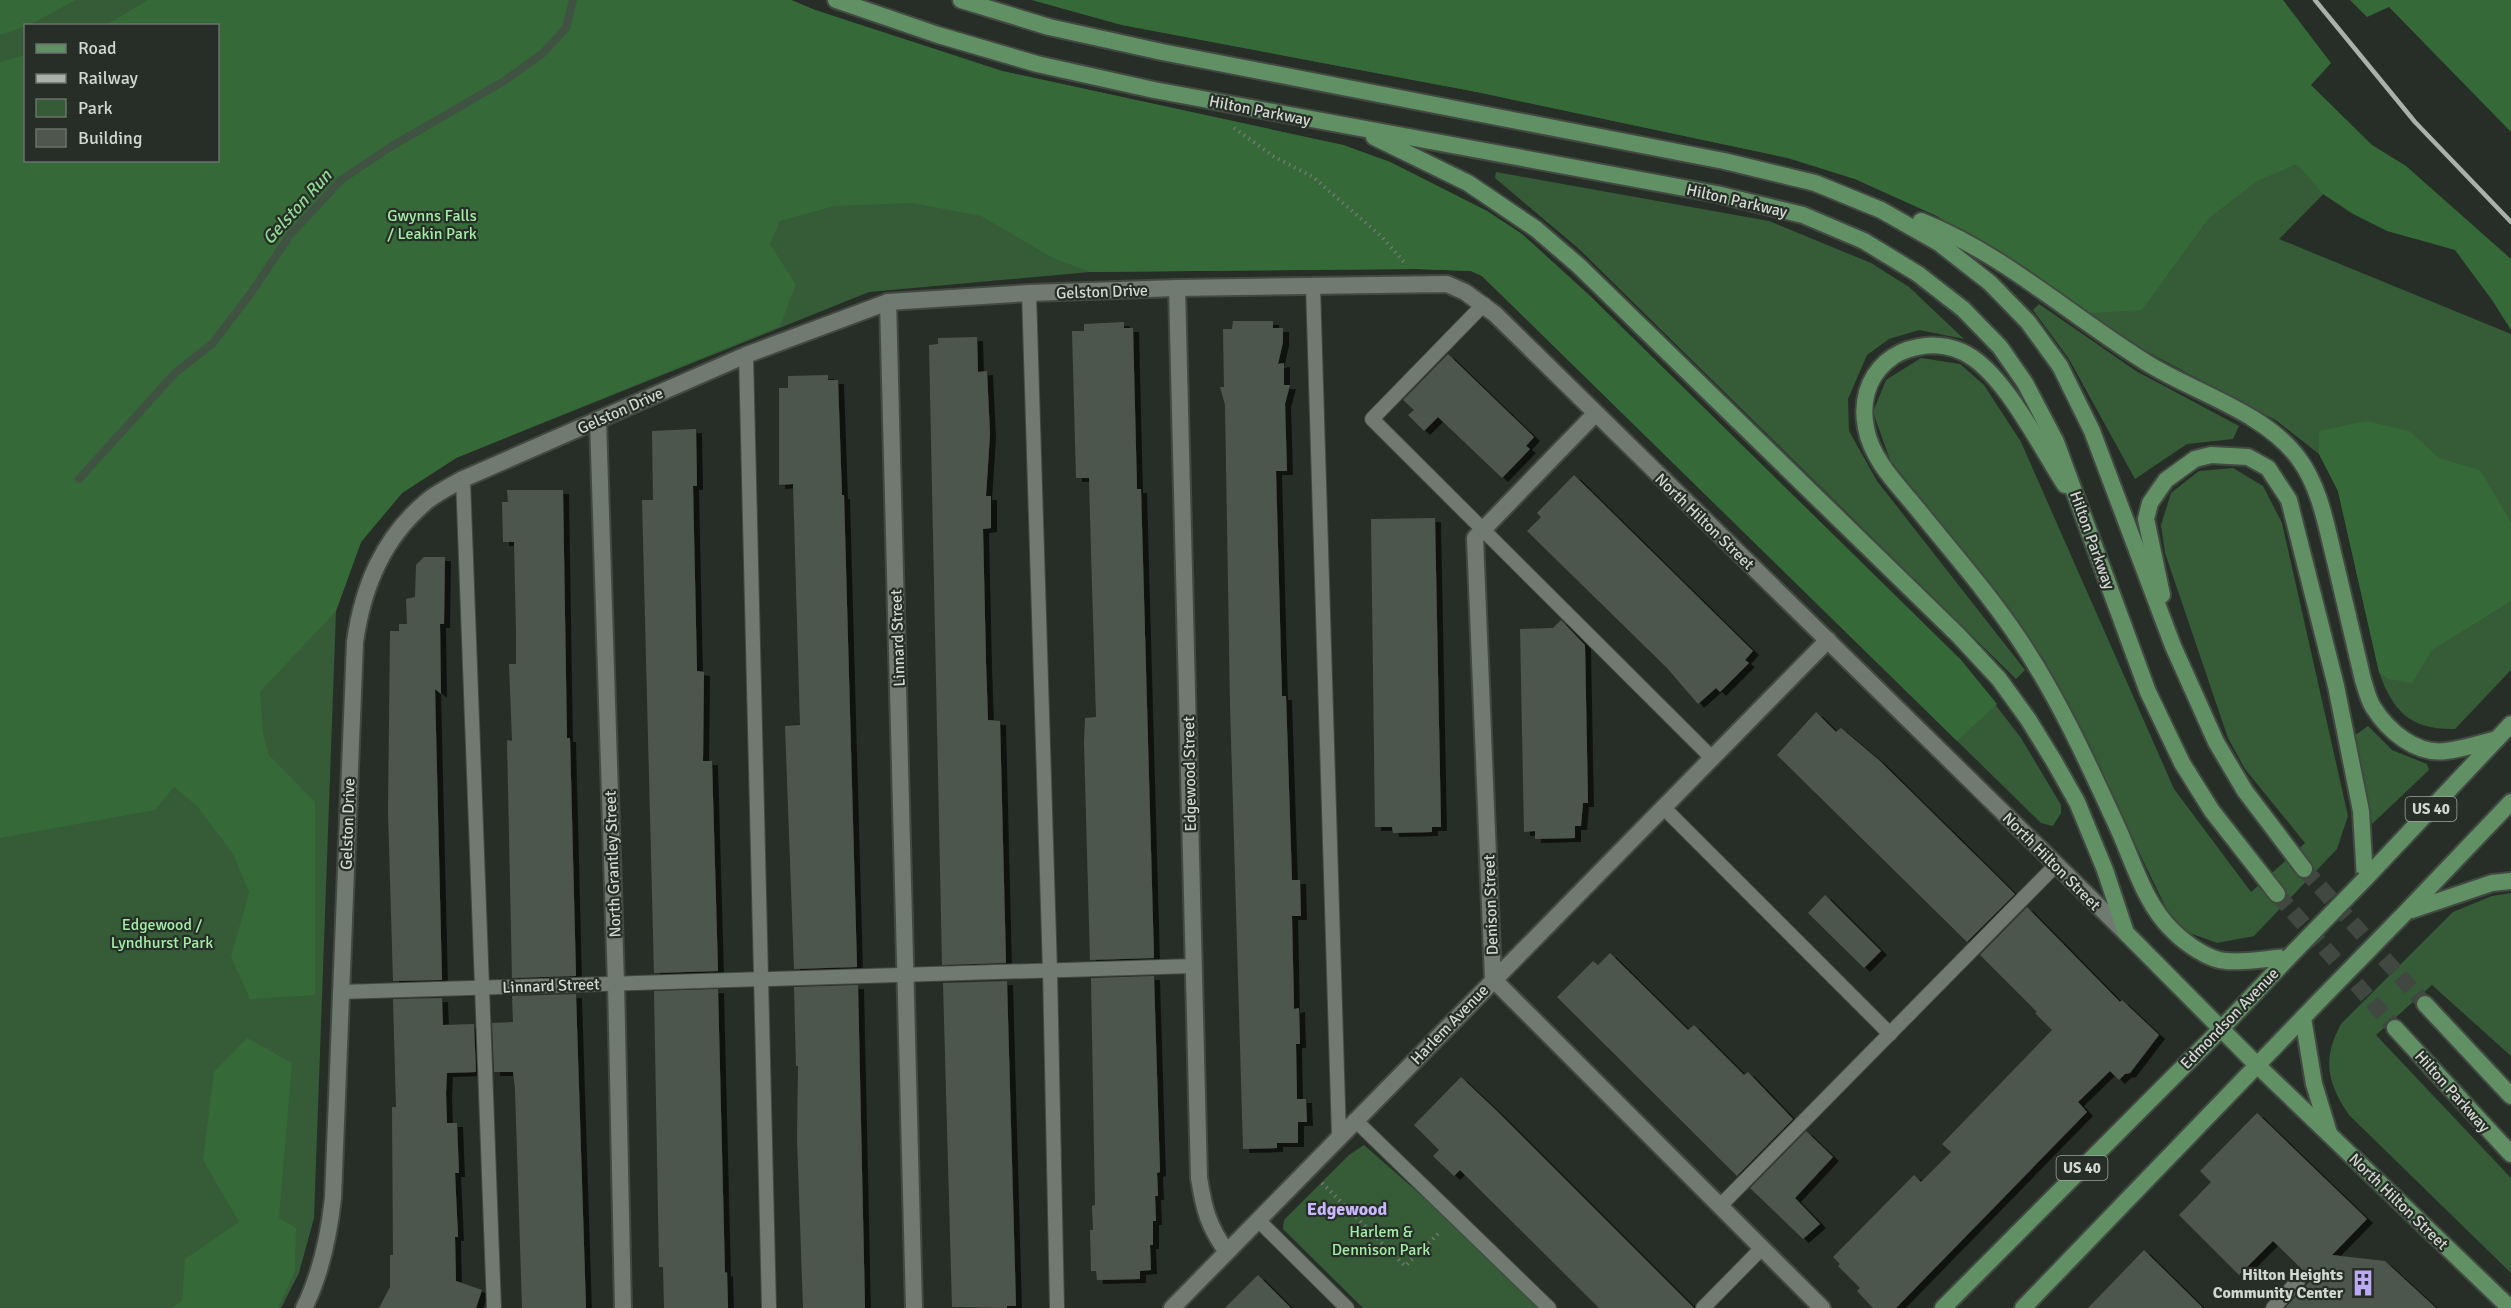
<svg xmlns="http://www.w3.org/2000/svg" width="2511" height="1308" font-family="Signika,sans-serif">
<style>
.green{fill:#365b37;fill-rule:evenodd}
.forest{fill:#356938}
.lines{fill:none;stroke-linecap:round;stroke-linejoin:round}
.stream{stroke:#405342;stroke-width:8}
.building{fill:#4e564e;filter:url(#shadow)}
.primary-tunnel{stroke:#414741;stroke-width:16;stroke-dasharray:16 8;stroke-linecap:butt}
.service-casing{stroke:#424942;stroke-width:16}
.minor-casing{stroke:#424942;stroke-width:20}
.primary-casing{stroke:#424942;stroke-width:20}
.path{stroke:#717771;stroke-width:4;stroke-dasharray:1.5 4.5;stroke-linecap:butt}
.service{stroke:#717a71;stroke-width:14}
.minor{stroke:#717a71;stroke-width:16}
.primary{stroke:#619064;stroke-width:16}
.rail{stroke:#abb0ab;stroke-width:4.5}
.primary-bridge-casing{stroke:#424942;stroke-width:20;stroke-linecap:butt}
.primary-bridge{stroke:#619064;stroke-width:16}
.labels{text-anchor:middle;stroke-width:4.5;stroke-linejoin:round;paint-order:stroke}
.shield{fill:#272e27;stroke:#9fa49f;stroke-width:1.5}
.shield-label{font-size:15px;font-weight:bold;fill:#d2d7d2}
.street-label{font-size:16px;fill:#d2d7d2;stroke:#272e27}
.park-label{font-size:16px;fill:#a2eea4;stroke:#272e27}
.poi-label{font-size:16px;font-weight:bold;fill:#d2d7d2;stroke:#272e27;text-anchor:end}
.water-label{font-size:18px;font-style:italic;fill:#8ed990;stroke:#272e27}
.neighbourhood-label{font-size:18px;font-weight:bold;fill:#c9b8ff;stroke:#272e27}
</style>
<defs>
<filter id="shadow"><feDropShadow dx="6" dy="4" stdDeviation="0" flood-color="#0009"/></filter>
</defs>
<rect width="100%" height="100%" fill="#272e27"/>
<g class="green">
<path d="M0 0H791L815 10 1002 71 1343 145 1390 162 1487 211 1522 234 1589 295 1961 660 2021 738 2061 805V813L2053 826 2041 823 1482 276 1471 271 1417 269 1090 272 869 292 456 458 402 493 361 542 336 611 314 1218 299 1273 281 1308H0ZM26 26H218V160H26Z"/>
<path d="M1032 0 2372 145 2279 239 2511 334V670L2455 729C2411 730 2393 712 2379 672L2338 491 2319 454 2277 421 2144 350 1937 216 1855 179 1788 158 1477 92 1122 25Z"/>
<polygon points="1496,172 1769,221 1871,263 1909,287 1964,339 1919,330 1889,339 1867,355 1848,399 1849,431 1877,481 2025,670 2016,679 1579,249 1495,178"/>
<polygon points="2039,304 2136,371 2239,426 2233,439 2187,444 2135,479 2069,359 2033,310"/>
<polygon points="1921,358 1960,364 1984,385 2021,442 2174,789 2251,892 2305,843 2245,769 2228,738 2165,553 2161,525 2171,493 2199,471 2233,468 2263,486 2282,523 2348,816 2337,849 2254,936 2217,943 2187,932 2168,912 2063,695 2004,603 1890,460 1873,412 1886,380"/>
<polygon points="2368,726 2392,750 2427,764 2429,770 2372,824 2354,736"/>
<path d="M2511 893V1056L2432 985 2376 1035 2511 1178V1273L2349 1115C2327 1083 2322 1059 2341 1024L2453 912 2492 896Z"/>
<polygon points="1364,1145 1444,1215 1538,1308 1363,1308 1283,1229 1284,1220 1349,1155"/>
</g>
<g class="forest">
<polygon points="0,0 76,0 29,25 0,35"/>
<polygon points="148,0 791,0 815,10 1002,71 1343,145 1390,162 1487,211 1522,234 1589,295 1961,660 1997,704 1957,741 1482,276 1471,271 1417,269 1090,272 1053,258 981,216 912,203 835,206 780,221 770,244 796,285 780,326 456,458 402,493 361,542 336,611 260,692 263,733 269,755 315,802 315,995 250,999 231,957 249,892 233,854 197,806 174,787 155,810 0,838 0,62 25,55 26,160 218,160 218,26 106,25"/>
<polygon points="1032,0 2283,0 2331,63 2311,85 2372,145 2406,166 2511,259 2511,330 2492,300 2455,250 2387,231 2353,214 2323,194 2297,164 2257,181 2208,219 2142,310 2089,313 1937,216 1855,179 1788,158 1477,92 1122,25"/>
<polygon points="2350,0 2511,0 2511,132 2389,7 2367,17"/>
<polygon points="2366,421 2409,431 2439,458 2480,470 2511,522 2511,601 2432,650 2412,683 2388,679 2379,672 2338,491 2319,454 2319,431"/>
<polygon points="247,1038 292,1063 279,1218 296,1228 295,1271 278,1308 172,1308 182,1300 185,1259 239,1222 203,1160 214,1072"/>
</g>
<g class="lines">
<polyline class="stream" points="79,479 175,373 213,343 251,293 290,235 341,180 392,146 504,81 542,54 566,28 573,0"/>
</g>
<g class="building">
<polygon points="1233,321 1273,321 1273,328 1283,328 1283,342 1278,364 1284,363 1284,385 1290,385 1285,404 1287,471 1276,471 1282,696 1286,696 1292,880 1300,880 1301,916 1292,916 1294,1009 1299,1008 1300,1044 1296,1044 1297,1099 1306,1099 1307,1122 1298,1122 1298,1143 1277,1143 1277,1148 1243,1149 1230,704 1225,405 1220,387 1224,387 1223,329 1232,329"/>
<polygon points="1124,322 1124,328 1133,328 1137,489 1141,489 1154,958 1090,960 1084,743 1085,718 1096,717 1091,551 1089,478 1076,478 1072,331 1084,331 1084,324"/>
<polygon points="977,337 978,372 987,371 990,434 986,496 991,496 991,528 983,529 986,662 988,720 1000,721 1006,963 942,965 929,345 938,344 938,338"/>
<polygon points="1448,354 1534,437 1526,446 1530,449 1502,478 1438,417 1424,431 1408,415 1414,410 1403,400"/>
<polygon points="828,375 828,380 838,380 842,495 844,495 857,967 794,969 785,726 800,725 793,484 779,485 779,388 788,388 788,376"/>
<polygon points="696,429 697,486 693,486 697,671 704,672 703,761 712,761 718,971 654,973 642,500 653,500 652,431"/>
<polygon points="1574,475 1753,651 1745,660 1749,663 1720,692 1716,688 1698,704 1667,668 1527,531 1541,517 1537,513"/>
<polygon points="507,490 563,490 567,738 570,738 576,976 512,978 507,740 512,741 509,664 516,664 516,632 514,542 503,542 502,502 508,502"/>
<polygon points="1435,518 1441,827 1432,827 1432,832 1393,833 1392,827 1375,827 1371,519"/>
<polygon points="424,557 445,557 444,624 440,624 441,694 435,689 442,980 393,981 388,811 390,631 399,631 399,624 407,624 406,599 415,597 416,565"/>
<polygon points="1561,620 1585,645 1588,803 1583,803 1581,826 1575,826 1575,838 1535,839 1535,831 1524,832 1520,629 1553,628"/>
<polygon points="1816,712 1836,732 1841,728 1880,761 2015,894 1967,942 1777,755"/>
<polygon points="1825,895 1881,951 1864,968 1808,913"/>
<polygon points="2027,907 2120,1002 2122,1000 2159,1035 2130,1073 2125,1074 2119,1080 2110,1071 2078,1102 2087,1112 1896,1308 1873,1308 1857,1291 1860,1288 1838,1266 1840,1264 1833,1257 1914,1175 1921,1182 1951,1152 1942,1144 2052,1030 2035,1013 2037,1012 1980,955"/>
<polygon points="1610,953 1688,1030 1694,1025 1744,1075 1748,1072 1793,1119 1737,1176 1557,997 1593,961 1598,965"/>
<polygon points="1154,976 1160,1172 1157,1173 1158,1196 1155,1196 1156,1221 1153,1221 1153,1245 1150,1245 1151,1270 1140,1271 1140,1279 1097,1280 1096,1271 1091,1271 1090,1230 1093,1230 1092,1206 1095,1205 1091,978"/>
<polygon points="1007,981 1016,1306 1007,1306 1007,1308 952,1307 943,983"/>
<polygon points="858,985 865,1308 803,1308 797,1139 798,1066 796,1066 794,987"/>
<polygon points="718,989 725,1273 727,1272 728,1308 664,1308 663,1267 659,1267 654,991"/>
<polygon points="576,994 586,1308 522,1308 515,1089 513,1072 494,1072 492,1023 513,1022 512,996"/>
<polygon points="442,998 443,1025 474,1024 476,1072 447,1073 446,1093 447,1123 457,1123 459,1173 455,1173 458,1237 455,1237 456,1281 482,1290 476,1308 379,1308 390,1287 390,1255 393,1255 392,1107 396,1107 393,999"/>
<polygon points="1461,1077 1498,1112 1694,1308 1599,1308 1460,1170 1454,1176 1433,1156 1439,1150 1414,1125"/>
<polygon points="2257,1113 2367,1219 2332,1255 2385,1261 2436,1308 2285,1308 2312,1279 2273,1241 2239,1275 2179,1215 2211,1182 2200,1171"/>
<polygon points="1806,1131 1833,1157 1795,1198 1820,1224 1803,1239 1750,1188"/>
<polygon points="2144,1250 2203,1308 2088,1308"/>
<polygon points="1258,1275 1291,1308 1225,1308"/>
</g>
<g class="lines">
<g class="primary-tunnel">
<polyline points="2304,869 2425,1004"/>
<polyline points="2277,894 2395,1028"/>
</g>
<g class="service-casing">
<g id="service">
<polyline points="1313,286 1339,1137"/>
<polyline points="1029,293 1050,971 1057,1308"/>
<polyline points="1484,304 1372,419 1712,758"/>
<polyline points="746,355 769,1308"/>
<polyline points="463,479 494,1308"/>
<polyline points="1663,807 1890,1034"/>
<polyline points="340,992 1194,966"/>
<polyline points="1355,1120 1549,1308"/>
<polyline points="1720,1206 2056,865"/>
<polyline points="1258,1220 1347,1308"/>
<polyline points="1703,1308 1762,1248"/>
<polyline points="2273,1308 2298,1281"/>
</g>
</g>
<g class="minor-casing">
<g id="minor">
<path d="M1177 288 1199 1178C1204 1209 1208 1226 1227 1252"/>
<polyline points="888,302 914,1308"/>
<polyline points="1595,414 1475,538 1493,979 1822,1308"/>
<polyline points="598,420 616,983 623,1308"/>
<path d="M304 1308C321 1274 329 1235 333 1198L355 642C363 586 383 538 427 501 438 492 451 486 463 479L746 355 888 302 1029 293 1177 288 1447 284 1465 292 1495 314 2126 933"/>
<polyline points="1172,1308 1828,640"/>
</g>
</g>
<g class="primary-casing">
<g id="primary">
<polyline points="836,0 938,35 1037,64 1154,90 1717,194 1803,215 1864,241 1918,274 1963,309 2000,347 2025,383 2056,442 2148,692 2182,763 2212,811 2277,894"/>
<polyline points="961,0 1049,27 1162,52 1724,161 1815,183 1881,210 1939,243 1990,283 2028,322 2060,366 2092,431 2173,646 2216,742 2245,791 2304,869"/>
<polyline points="1374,137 1468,183 1536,229 1579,266 1958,635 1999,679 2028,719 2055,763 2077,802 2105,870 2126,933 2256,1064 2510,1308"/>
<path d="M1921 221C2004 254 2072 317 2147 363 2195 393 2265 412 2299 459 2321 489 2327 530 2336 565 2345 604 2354 642 2363 680 2366 689 2368 699 2373 707 2388 731 2416 755 2446 751 2463 749 2481 743 2497 739"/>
<path d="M2065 485C2041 448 2009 383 1973 358 1957 347 1937 343 1918 347 1907 349 1895 354 1886 362 1867 379 1861 403 1866 428 1872 461 1899 486 1919 511 1953 553 1989 594 2019 639 2058 697 2087 761 2116 824 2133 860 2144 903 2172 930 2185 943 2208 960 2226 961 2246 963 2269 958 2289 957"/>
<polyline points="2162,595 2146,519 2150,503 2166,480 2195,459 2211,455 2248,457 2268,468 2289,500 2336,686 2361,811 2365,879"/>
<polyline points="2365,879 2511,724"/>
<polyline points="2409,911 2492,883 2511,881"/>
<polyline points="2406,912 2511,802"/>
<polyline points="2425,1004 2511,1096"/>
<polyline points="2303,1018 2314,1084 2329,1133"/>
<polyline points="2395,1028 2511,1154"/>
<polyline points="1943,1308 2221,1029 2289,957"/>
<polyline points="2023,1308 2321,999"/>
</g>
</g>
<g class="path">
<polyline points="1234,128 1273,156 1313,177 1381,236 1404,262"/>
<polyline points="1322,1183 1405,1266 1441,1231"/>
</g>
<use href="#service" class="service"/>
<use href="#minor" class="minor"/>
<use href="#primary" class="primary"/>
<polyline class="rail" points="2315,0 2415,122 2511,222"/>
<g class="primary-bridge-casing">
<g id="primary-bridge">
<polyline points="2289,957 2365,879"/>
<polyline points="2321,999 2406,912"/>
</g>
</g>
<use href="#primary-bridge" class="primary-bridge"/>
</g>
<defs>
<g id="building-bare" transform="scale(2.07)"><path d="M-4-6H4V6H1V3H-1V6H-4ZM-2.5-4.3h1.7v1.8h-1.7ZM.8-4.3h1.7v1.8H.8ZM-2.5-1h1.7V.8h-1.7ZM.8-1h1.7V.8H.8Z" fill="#bcaaf5" stroke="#272e27" stroke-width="2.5" paint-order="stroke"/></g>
</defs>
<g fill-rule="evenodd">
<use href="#building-bare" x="2363" y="1283"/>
</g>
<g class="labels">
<g class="shield">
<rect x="2405.5" y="797" width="51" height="24" rx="4.5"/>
<rect x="2056.5" y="1156" width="51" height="24" rx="4.5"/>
</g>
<g class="shield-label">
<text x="2431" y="814">US 40</text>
<text x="2082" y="1173">US 40</text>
</g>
<g class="street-label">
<text transform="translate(1260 110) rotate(11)" y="6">Hilton Parkway</text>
<text transform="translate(1737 200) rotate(13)" y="6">Hilton Parkway</text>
<text transform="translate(1102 291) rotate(-2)" y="6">Gelston Drive</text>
<text transform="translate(620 410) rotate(-24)" y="6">Gelston Drive</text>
<text transform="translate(1705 521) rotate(44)" y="6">North Hilton Street</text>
<text transform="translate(2093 540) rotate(70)" y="6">Hilton Parkway</text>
<text transform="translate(897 638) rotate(-92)" y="6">Linnard Street</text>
<text transform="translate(1189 774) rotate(-91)" y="6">Edgewood Street</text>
<text transform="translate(347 824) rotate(-88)" y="6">Gelston Drive</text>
<text transform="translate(2052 861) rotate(45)" y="6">North Hilton Street</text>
<text transform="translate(612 864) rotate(-92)" y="6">North Grantley Street</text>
<text transform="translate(1490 905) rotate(-92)" y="6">Denison Street</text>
<text transform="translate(551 985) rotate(-2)" y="6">Linnard Street</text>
<text transform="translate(2229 1018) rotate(-46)" y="6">Edmondson Avenue</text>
<text transform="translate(1449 1024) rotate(-46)" y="6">Harlem Avenue</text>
<text transform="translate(2453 1091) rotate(48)" y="6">Hilton Parkway</text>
<text transform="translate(2399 1201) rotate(44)" y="6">North Hilton Street</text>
</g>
<g class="park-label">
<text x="432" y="221">Gwynns Falls<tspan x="432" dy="18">/ Leakin Park</tspan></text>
<text x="162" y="930">Edgewood /<tspan x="162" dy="18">Lyndhurst Park</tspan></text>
<text x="1381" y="1237">Harlem &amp;<tspan x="1381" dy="18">Dennison Park</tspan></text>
</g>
<g class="poi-label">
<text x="2343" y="1280">Hilton Heights<tspan x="2343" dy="18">Community Center</tspan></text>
</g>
<g class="water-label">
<text transform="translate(297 207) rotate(-48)" y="6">Gelston Run</text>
</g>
<g class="neighbourhood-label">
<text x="1347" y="1215">Edgewood</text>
</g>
</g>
<rect x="24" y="24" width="195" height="138" fill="#272e27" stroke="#6b726b" stroke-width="1.5"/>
<rect x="36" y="44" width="30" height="9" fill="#619064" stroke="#6b726b" stroke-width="1.5"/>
<text x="78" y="54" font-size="18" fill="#d2d7d2">Road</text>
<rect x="36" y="74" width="30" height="9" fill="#abb0ab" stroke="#6b726b" stroke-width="1.5"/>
<text x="78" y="84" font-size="18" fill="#d2d7d2">Railway</text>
<rect x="36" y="99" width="30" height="18" fill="#365b37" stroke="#6b726b" stroke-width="1.5"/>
<text x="78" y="114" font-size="18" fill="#d2d7d2">Park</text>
<rect x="36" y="129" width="30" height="18" fill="#4e564e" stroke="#6b726b" stroke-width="1.5"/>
<text x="78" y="144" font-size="18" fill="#d2d7d2">Building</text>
</svg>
